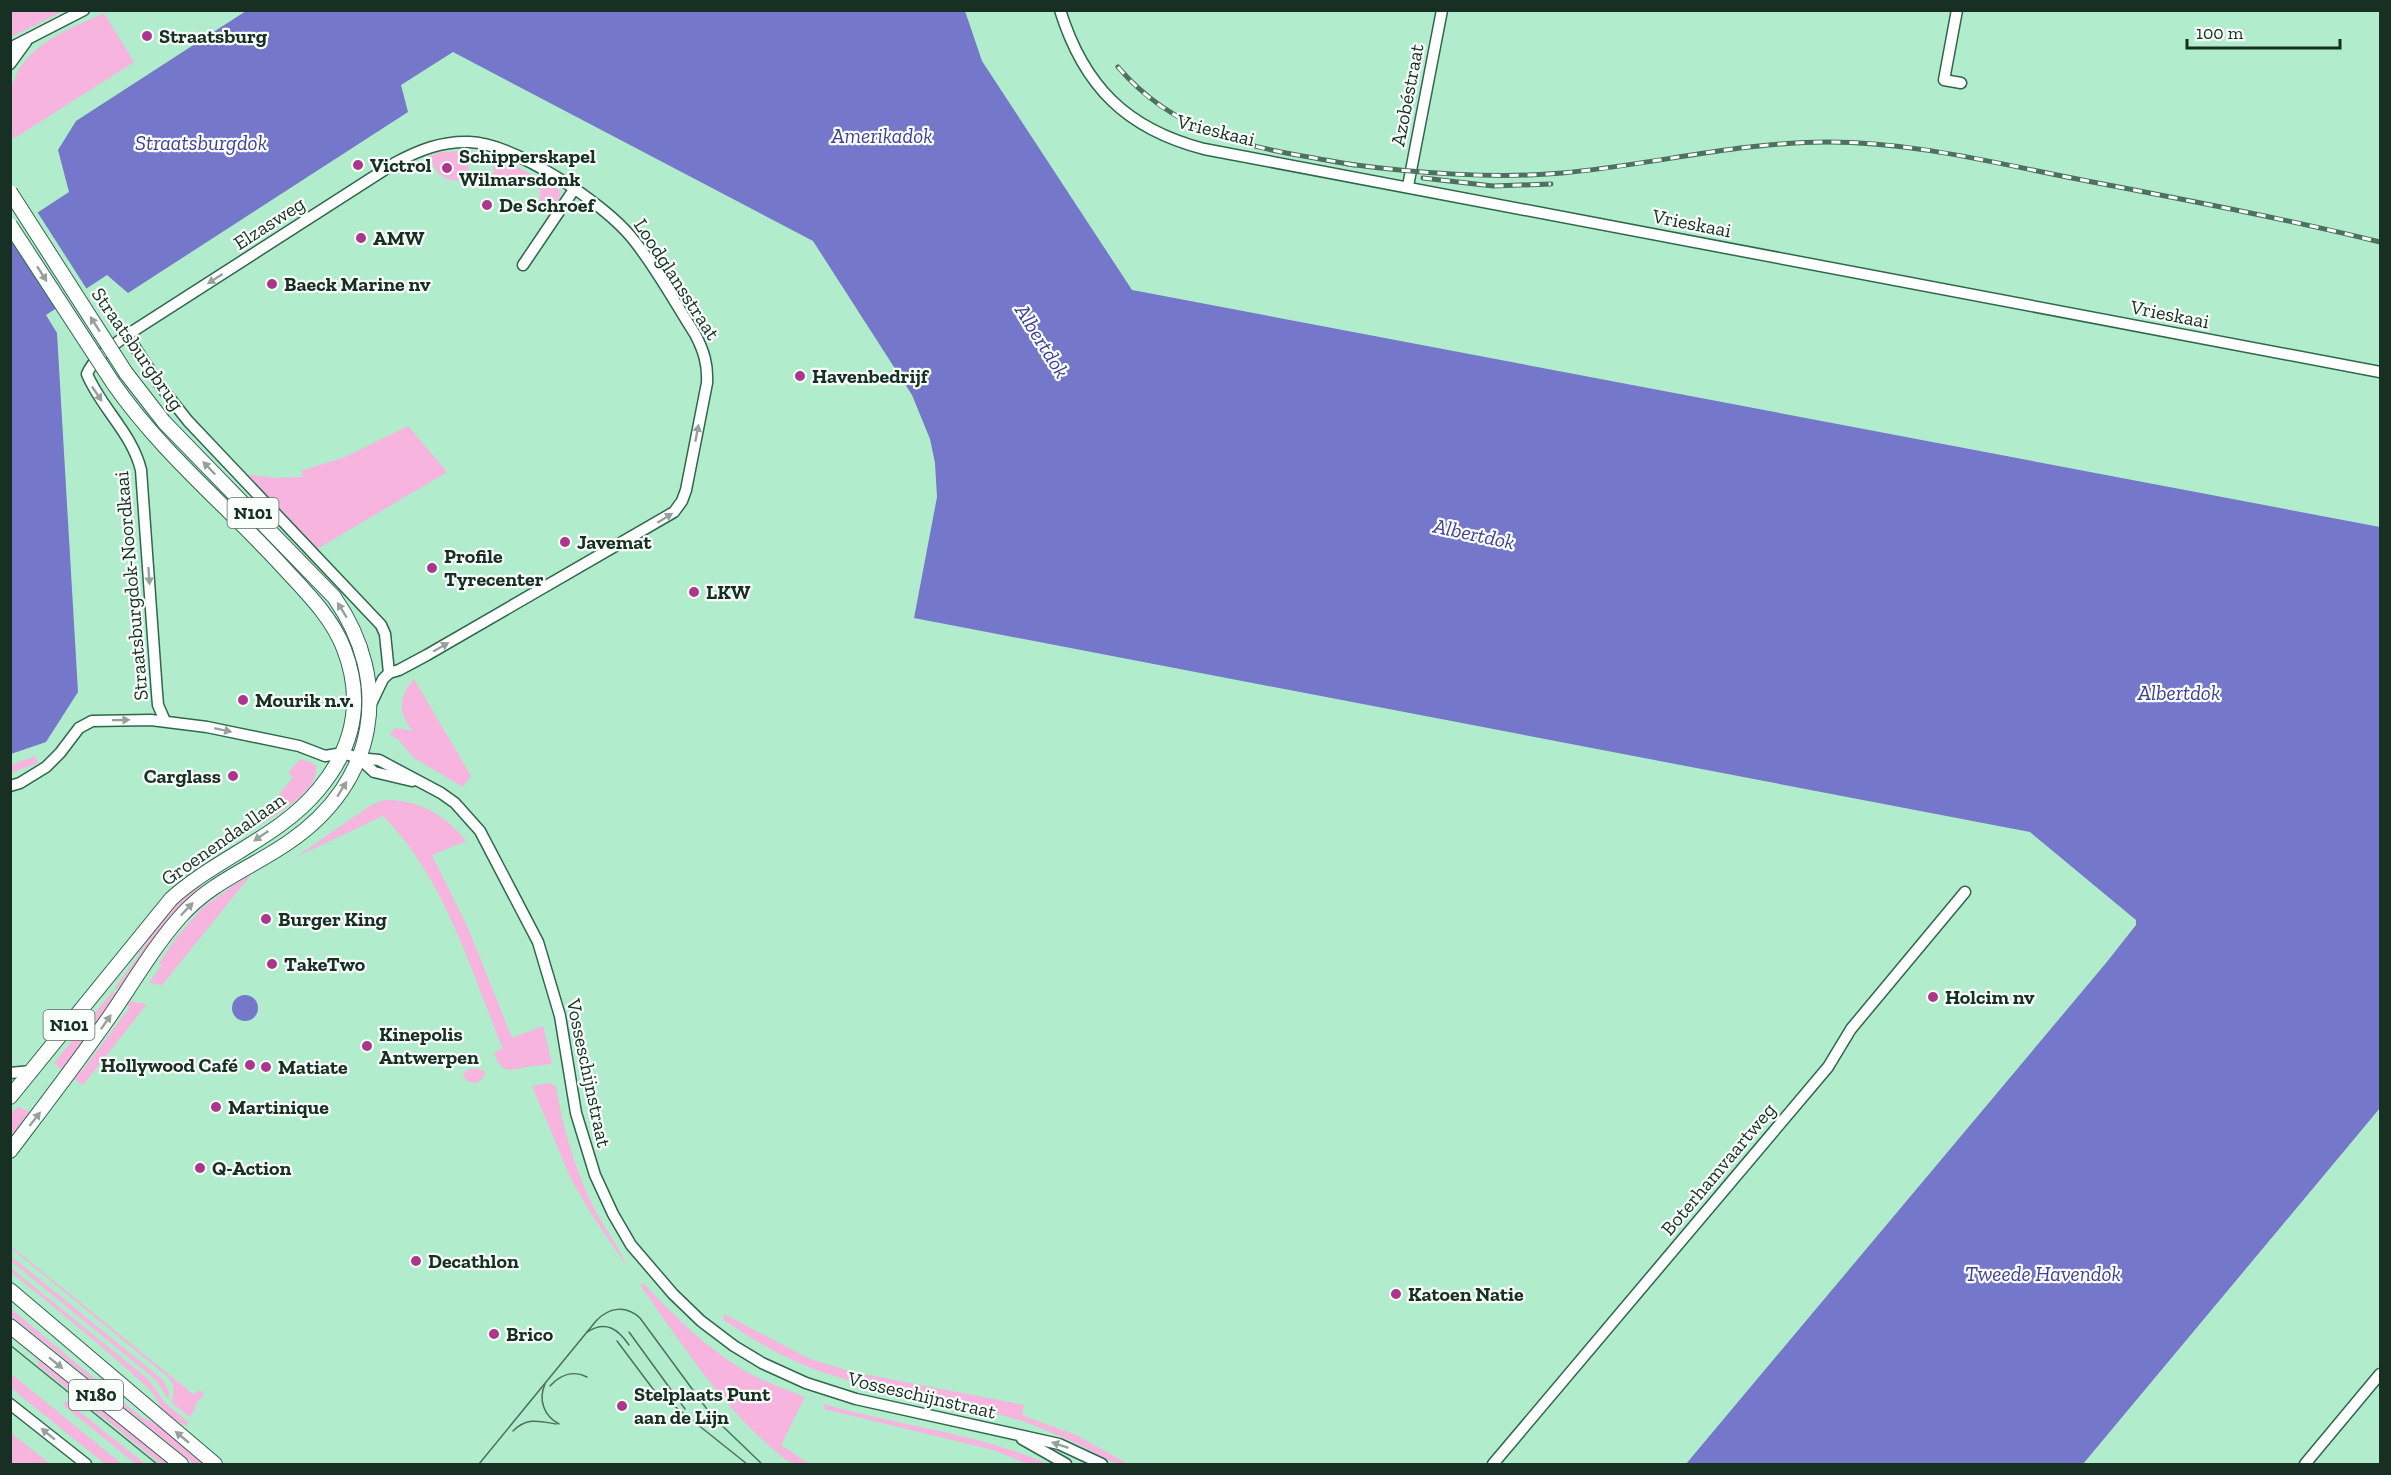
<svg xmlns="http://www.w3.org/2000/svg" width="2391" height="1475" font-family="'Zilla Slab',serif">
<style>
.green{fill:#f6b4de}
.water{fill:#7477ca}
.pier{fill:#b1eccc}
.lines{fill:none;stroke-linecap:round;stroke-linejoin:round}
.minor-casing{stroke:#2e674c;stroke-width:13}
.major-casing{stroke:#2e674c;stroke-width:16}
.minor{stroke:#fff;stroke-width:10}
.major{stroke:#fff;stroke-width:14}
.tram{stroke:#4d715e;stroke-width:1.5}
.rail-casing{stroke:#4d715e;stroke-width:5}
.rail{stroke:#f9fffb;stroke-width:3;stroke-dasharray:9;stroke-linecap:butt}
.major-bridge-casing{stroke:#2e674c;stroke-width:16;stroke-linecap:butt}
.major-bridge{stroke:#fff;stroke-width:14}
.oneway{fill:#97a19c}
.poi-dot{fill:#ad368d;stroke:#f9fffb;stroke-width:2}
.labels{text-anchor:middle;stroke-width:4.5;stroke-linejoin:round;paint-order:stroke}
.shield{fill:#f9fffb;stroke:#5c6d64;stroke-width:1.5}
.shield-label{font-size:18px;font-weight:bold;fill:#182f23}
.poi-label{font-size:20px;font-weight:bold;fill:#182f23;stroke:#f9fffb;text-anchor:start}
.street-label{font-size:20px;fill:#182f23;stroke:#f9fffb}
.water-label{font-size:21px;font-style:italic;fill:#433b9e;stroke:#f9fffb}
</style>
<rect width="100%" height="100%" fill="#b1eccc"/>
<g class="green">
<polygon points="11,10 64,10 64,11 11,37"/>
<path d="M104 13 134 62 13 139C12 124 9 107 11 92 19 46 68 30 104 13Z"/>
<path d="M466 151C501 153 531 175 561 191 557 208 557 209 540 212V190L523 180H492L494 166 468 161 469 181C447 182 436 178 430 156L441 152Z"/>
<polygon points="408,426 447,472 317,549 247,474 273,478 303,477 301,471 345,457"/>
<path d="M414 679 471 776 463 787 414 758 398 739 390 735 395 728 413 731C398 714 398 697 414 679Z"/>
<polygon points="35,756 38,763 11,773 11,765"/>
<path d="M300 759 310 762 316 766C321 792 268 819 250 831L247 827 263 808 267 810 293 777 288 773Z"/>
<path d="M384 800C417 799 446 815 466 841L432 855 468 928 512 1038 543 1026 552 1064C543 1065 535 1066 527 1067 507 1071 502 1074 494 1052L503 1049C470 969 445 878 383 816L296 857 371 805Z"/>
<polygon points="238,834 240,838 198,865 195,862"/>
<polygon points="249,874 250,876 162,985 149,983 162,965 159,963 176,938 202,908"/>
<polygon points="199,882 203,887 191,897 121,992 115,988 136,959 165,912"/>
<polygon points="113,991 119,995 64,1071 54,1063"/>
<polygon points="129,1001 147,1004 83,1085 73,1078 80,1069 82,1071 130,1007 127,1005"/>
<polygon points="474,1068 483,1070 485,1074 483,1078 477,1083 467,1081 463,1075 467,1070"/>
<path d="M550 1083 556 1087C563 1129 575 1170 594 1208 600 1221 624 1255 626 1265L592 1215 571 1179 532 1086Z"/>
<polygon points="19,1107 29,1112 30,1116 11,1142 11,1112"/>
<polygon points="11,1246 194,1395 199,1390 204,1394 194,1406 196,1408 190,1417 172,1403 174,1387 169,1378 11,1248"/>
<polygon points="11,1256 163,1380 169,1392 168,1399 156,1380 11,1261"/>
<path d="M10 1267 149 1380 165 1403 188 1422 187 1426C155 1413 165 1404 145 1385 102 1346 56 1309 11 1272Z"/>
<path d="M643 1283C677 1319 713 1355 758 1378 773 1385 790 1391 805 1397L781 1445 809 1464C805 1464 800 1465 796 1464 788 1463 779 1454 773 1449 719 1403 681 1342 640 1285Z"/>
<polygon points="10,1308 141,1417 156,1424 206,1464 194,1464 11,1316"/>
<path d="M724 1314 810 1359 853 1372 1024 1405 1022 1415 1076 1435 1128 1464C1111 1465 1098 1454 1082 1446 1064 1438 1046 1430 1028 1423 962 1401 893 1395 828 1374 790 1362 755 1342 723 1319Z"/>
<polygon points="10,1332 174,1464 161,1464 37,1364 39,1361 11,1337"/>
<polygon points="10,1373 107,1452 122,1464 105,1464 11,1388"/>
<polygon points="66,1401 145,1464 136,1464 63,1405"/>
<path d="M824 1404C899 1426 977 1433 1048 1464H1027L993 1450 824 1409Z"/>
<polygon points="10,1433 11,1433 50,1464 11,1464"/>
</g>
<g class="water">
<polygon points="246,11 965,11 982,61 1132,290 2380,527 2380,1108 2083,1464 1686,1464 2106,963 2136,925 2136,920 2030,832 914,618 937,497 935,463 930,439 912,395 813,241 453,52 401,85 408,112 128,293 107,275 46,315 57,333 78,692 46,742 11,754 11,230 69,192 58,150 76,121"/>
<circle cx="245" cy="1008" r="13"/>
</g>
<polygon class="pier" points="36,210 88,291 57,311 10,238 10,226"/>
<g class="lines">
<g class="minor-casing">
<g id="minor">
<path d="M1060 10C1084 87 1127 129 1204 149L2380 372"/>
<polyline points="1957,10 1944,80 1961,83"/>
<polyline points="10,48 84,10"/>
<polyline points="10,64 26,42"/>
<polyline points="1408,186 1442,10"/>
<polyline points="523,265 575,188"/>
<polyline points="127,335 161,387 188,421 381,625 385,634 389,673"/>
<polyline points="371,704 383,679 389,673"/>
<path d="M165 721 158 705 157 693 141 470C132 433 101 408 87 374 94 357 113 346 127 335L395 163C419 150 442 141 469 142 514 143 604 203 632 238 656 267 675 303 695 334 704 351 708 365 707 383L686 490 682 501 674 512 427 655 399 670 389 673"/>
<polyline points="359,758 374,772 412,781"/>
<polyline points="10,786 20,783 46,767 60,753 79,728 92,721 151,720 207,727 299,746 325,756 343,753 358,758 379,760 441,793 455,803 480,831 538,942 560,1016 576,1113 595,1175 613,1214 631,1245 673,1294 701,1321 734,1346 762,1363 806,1383 856,1399 1059,1444 1102,1464"/>
<polyline points="10,1073 31,1071"/>
<polyline points="10,1404 86,1464"/>
<polyline points="1022,1439 1066,1464"/>
<polyline points="1493,1464 1828,1067 1851,1029 1965,892"/>
<polyline points="2305,1464 2380,1374"/>
</g>
</g>
<g class="major-casing">
<g id="major">
<path d="M10 1097 171 899C216 858 280 837 319 789 354 747 364 701 344 649 332 617 305 591 282 566 226 505 161 452 113 383"/>
<path d="M10 1151C44 1106 78 1062 110 1016 133 983 154 946 181 916 211 882 253 867 289 842 377 782 394 683 334 597L164 422 126 373"/>
<polyline points="10,1290 215,1464"/>
<polyline points="10,1326 181,1464"/>
</g>
</g>
<use href="#minor" class="minor"/>
<use href="#major" class="major"/>
<g class="tram">
<path d="M587 1332C606 1320 618 1329 629 1345"/>
<polyline points="629,1332 685,1409"/>
<polyline points="617,1341 653,1389 747,1464"/>
<polyline points="10,1345 157,1464"/>
<path d="M545 1384C538 1400 544 1416 559 1424"/>
<path d="M550 1386C560 1375 573 1370 587 1377"/>
<path d="M513 1431C527 1417 539 1421 556 1424"/>
<path d="M479 1464 596 1321C609 1307 626 1305 640 1318L712 1416 762 1464"/>
</g>
<g class="rail-casing">
<g id="rail">
<path d="M1118 67C1182 142 1265 149 1355 165"/>
<path d="M1348 164C1414 173 1496 179 1562 173 1651 165 1738 142 1828 142 1911 142 1991 162 2072 178 2175 198 2278 217 2380 242"/>
<polyline points="1423,178 1493,186 1551,184"/>
</g>
</g>
<use href="#rail" class="rail"/>
<g class="major-bridge-casing">
<g id="major-bridge">
<polyline points="10,192 126,373"/>
<polyline points="10,225 113,383"/>
</g>
</g>
<use href="#major-bridge" class="major-bridge"/>
</g>
<defs><path id="oneway-solid" d="M-6-.8H1V-3.2L6.5 0L1 3.2V.8H-6Z" transform="scale(1.5)"/></defs>
<g class="oneway">
<use href="#oneway-solid" transform="translate(42 274) rotate(57)"/>
<use href="#oneway-solid" transform="translate(215 279) rotate(147)"/>
<use href="#oneway-solid" transform="translate(95 324) rotate(-123)"/>
<use href="#oneway-solid" transform="translate(97 394) rotate(56)"/>
<use href="#oneway-solid" transform="translate(697 433) rotate(-79)"/>
<use href="#oneway-solid" transform="translate(209 468) rotate(-134)"/>
<use href="#oneway-solid" transform="translate(665 518) rotate(-32)"/>
<use href="#oneway-solid" transform="translate(149 576) rotate(86)"/>
<use href="#oneway-solid" transform="translate(342 610) rotate(-122)"/>
<use href="#oneway-solid" transform="translate(441 647) rotate(-30)"/>
<use href="#oneway-solid" transform="translate(121 720) rotate(-1)"/>
<use href="#oneway-solid" transform="translate(223 730) rotate(12)"/>
<use href="#oneway-solid" transform="translate(342 789) rotate(-58)"/>
<use href="#oneway-solid" transform="translate(261 836) rotate(146)"/>
<use href="#oneway-solid" transform="translate(187 909) rotate(-46)"/>
<use href="#oneway-solid" transform="translate(106 1022) rotate(-55)"/>
<use href="#oneway-solid" transform="translate(35 1119) rotate(-52)"/>
<use href="#oneway-solid" transform="translate(56 1363) rotate(39)"/>
<use href="#oneway-solid" transform="translate(48 1434) rotate(-141)"/>
<use href="#oneway-solid" transform="translate(182 1437) rotate(-140)"/>
<use href="#oneway-solid" transform="translate(1060 1445) rotate(-162)"/>
</g>
<g class="poi-dot">
<circle cx="147" cy="36" r="6"/>
<circle cx="358" cy="165" r="6"/>
<circle cx="447" cy="168" r="6"/>
<circle cx="487" cy="205" r="6"/>
<circle cx="361" cy="238" r="6"/>
<circle cx="272" cy="284" r="6"/>
<circle cx="800" cy="376" r="6"/>
<circle cx="565" cy="542" r="6"/>
<circle cx="432" cy="568" r="6"/>
<circle cx="694" cy="592" r="6"/>
<circle cx="243" cy="700" r="6"/>
<circle cx="233" cy="776" r="6"/>
<circle cx="266" cy="919" r="6"/>
<circle cx="272" cy="964" r="6"/>
<circle cx="1933" cy="997" r="6"/>
<circle cx="367" cy="1046" r="6"/>
<circle cx="250" cy="1065" r="6"/>
<circle cx="266" cy="1067" r="6"/>
<circle cx="216" cy="1107" r="6"/>
<circle cx="200" cy="1168" r="6"/>
<circle cx="416" cy="1261" r="6"/>
<circle cx="1396" cy="1294" r="6"/>
<circle cx="494" cy="1334" r="6"/>
<circle cx="622" cy="1406" r="6"/>
</g>
<g class="labels">
<g class="shield">
<rect x="227.5" y="498" width="51" height="30" rx="4.5"/>
<rect x="43.5" y="1010" width="51" height="30" rx="4.5"/>
<rect x="69" y="1380" width="54" height="30" rx="4.5"/>
</g>
<g class="shield-label">
<text x="253" y="519">N101</text>
<text x="69" y="1031">N101</text>
<text x="96" y="1401">N180</text>
</g>
<g class="poi-label">
<text x="159" y="43">Straatsburg</text>
<text x="459" y="163">Schipperskapel<tspan x="459" dy="23">Wilmarsdonk</tspan></text>
<text x="370" y="172">Victrol</text>
<text x="499" y="212">De Schroef</text>
<text x="373" y="245">AMW</text>
<text x="284" y="291">Baeck Marine nv</text>
<text x="812" y="383">Havenbedrijf</text>
<text x="577" y="549">Javemat</text>
<text x="444" y="563">Profile<tspan x="444" dy="23">Tyrecenter</tspan></text>
<text x="706" y="599">LKW</text>
<text x="255" y="707">Mourik n.v.</text>
<text x="221" y="783" text-anchor="end">Carglass</text>
<text x="278" y="926">Burger King</text>
<text x="284" y="971">TakeTwo</text>
<text x="1945" y="1004">Holcim nv</text>
<text x="379" y="1041">Kinepolis<tspan x="379" dy="23">Antwerpen</tspan></text>
<text x="238" y="1072" text-anchor="end">Hollywood Café</text>
<text x="278" y="1074">Matiate</text>
<text x="228" y="1114">Martinique</text>
<text x="212" y="1175">Q-Action</text>
<text x="428" y="1268">Decathlon</text>
<text x="1408" y="1301">Katoen Natie</text>
<text x="506" y="1341">Brico</text>
<text x="634" y="1401">Stelplaats Punt<tspan x="634" dy="23">aan de Lijn</tspan></text>
</g>
<g class="street-label">
<text transform="translate(1407 95) rotate(-79)" y="7">Azobéstraat</text>
<text transform="translate(1216 130) rotate(14)" y="7">Vrieskaai</text>
<text transform="translate(269 223) rotate(-33)" y="7">Elzasweg</text>
<text transform="translate(1692 223) rotate(11)" y="7">Vrieskaai</text>
<text transform="translate(677 279) rotate(57)" y="7">Loodglansstraat</text>
<text transform="translate(2170 314) rotate(11)" y="7">Vrieskaai</text>
<text transform="translate(138 349) rotate(55)" y="7">Straatsburgbrug</text>
<text transform="translate(131 586) rotate(-95)" y="7">Straatsburgdok-Noordkaai</text>
<text transform="translate(223 839) rotate(-35)" y="7">Groenendaallaan</text>
<text transform="translate(589 1073) rotate(78)" y="7">Vosseschijnstraat</text>
<text transform="translate(1718 1169) rotate(-50)" y="7">Boterhamvaartweg</text>
<text transform="translate(922 1395) rotate(13)" y="7">Vosseschijnstraat</text>
</g>
<g class="water-label">
<text x="882" y="143">Amerikadok</text>
<text x="201" y="150">Straatsburgdok</text>
<text transform="translate(1042 341) rotate(58)" y="7">Albertdok</text>
<text transform="translate(1474 534) rotate(12)" y="7">Albertdok</text>
<text x="2179" y="700">Albertdok</text>
<text x="2043" y="1281">Tweede Havendok</text>
</g>
</g>
<rect width="2391" height="1475" fill="none" stroke="#182f23" stroke-width="24"/>
<path d="M2187 39v9h153v-9" fill="none" stroke="#182f23" stroke-width="3"/>
<text x="2196" y="39" font-size="18" fill="#182f23" stroke="#f9fffb" stroke-width="4.5" paint-order="stroke">100 m</text>
</svg>
